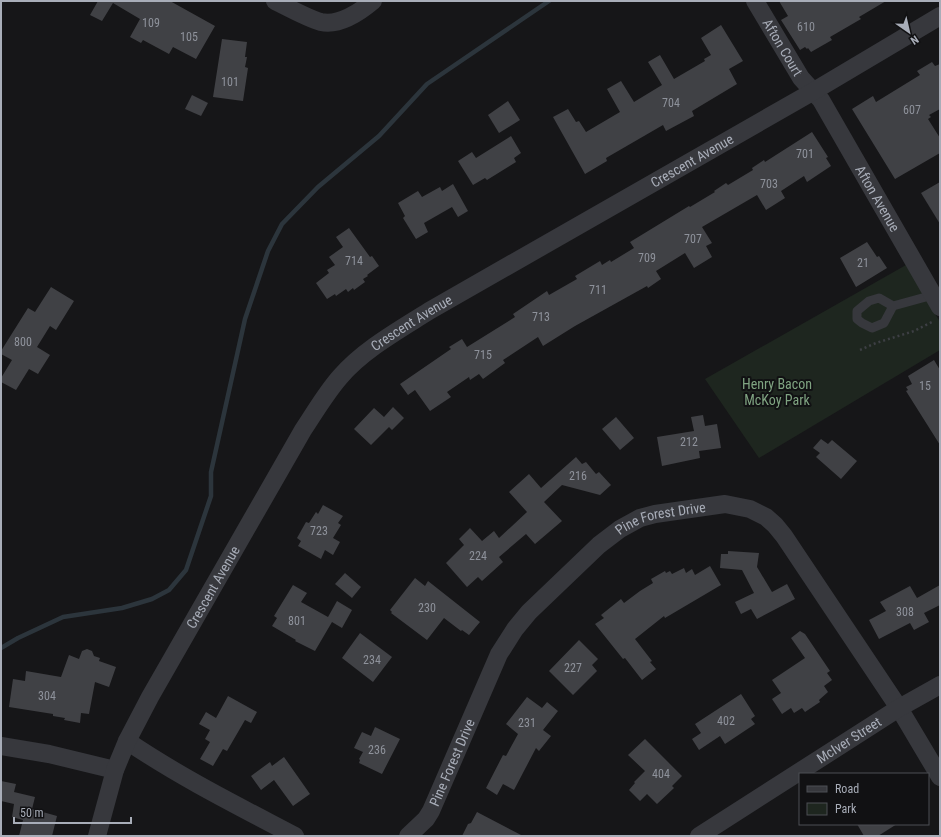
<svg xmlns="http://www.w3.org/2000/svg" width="941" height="837" font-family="'Roboto Condensed',sans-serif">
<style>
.green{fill:#1e261f}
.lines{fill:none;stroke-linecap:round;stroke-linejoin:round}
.stream{stroke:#2c353c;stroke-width:4.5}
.building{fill:#404145}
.path{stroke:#3d3f44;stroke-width:2.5;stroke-dasharray:2 3;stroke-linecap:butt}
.service{stroke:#37383d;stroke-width:9}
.minor{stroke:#37383d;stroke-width:18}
.labels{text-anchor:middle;stroke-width:4;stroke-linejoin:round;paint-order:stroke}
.number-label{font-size:12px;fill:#8e929b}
.street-label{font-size:14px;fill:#a8adb8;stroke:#111113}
.park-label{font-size:14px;fill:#7fa381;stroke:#111113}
</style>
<rect width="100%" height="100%" fill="#161618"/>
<polygon class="green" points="906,265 940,322 940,350 759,458 705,379"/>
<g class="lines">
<polyline class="stream" points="1,648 18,638 63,617 122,608 152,599 169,590 186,570 211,496 211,472 245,319 268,251 282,224 318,187 379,136 427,84 549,1"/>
</g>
<g class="building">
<polygon points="98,1 170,1 215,26 196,59 173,47 169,54 143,40 141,43 130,37 140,19 113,3 102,21 90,15"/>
<polygon points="779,1 886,1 859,17 861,19 830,37 832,40 811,52 808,48 807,49 805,47 800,50 781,20 788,16"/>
<polygon points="721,25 743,61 729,69 737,84 692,111 694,116 666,131 663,125 606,158 607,161 585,174 553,117 568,109 576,122 579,121 586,132 620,112 607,89 621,81 634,102 662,85 648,62 660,55 674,79 705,61 704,59 711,55 701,38"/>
<polygon points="222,39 247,42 245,57 247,57 245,67 248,68 243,101 213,97"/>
<polygon points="932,62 935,66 940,64 940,109 929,115 931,117 928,119 940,138 940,153 895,179 852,109 873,96 876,102 920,75 917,71"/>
<polygon points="192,95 208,103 201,116 185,109"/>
<polygon points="508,101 520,120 499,133 488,115"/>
<polygon points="812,132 828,157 826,158 831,166 807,182 804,176 781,191 785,198 766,210 757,195 702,227 712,243 706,246 712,257 694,268 685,253 656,271 661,279 648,288 647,286 575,326 543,346 538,337 503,360 505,363 483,379 479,374 470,380 469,377 447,392 451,397 430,411 415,390 408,395 400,384 451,349 449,347 462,339 467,347 515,317 513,314 547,291 549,295 577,279 575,276 600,261 602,265 610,260 611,262 634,248 630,242 689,206 690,207 715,192 714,191 726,183 728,185 753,170 752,168 764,160 765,162"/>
<polygon points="511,136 521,153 514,158 516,162 487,180 485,178 473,185 458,161 472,152 476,158"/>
<polygon points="940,182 940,224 921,193"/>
<polygon points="453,184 468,211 458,217 452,207 424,223 428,232 416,239 403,218 405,216 398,203 418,191 422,197 440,187 442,191"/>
<polygon points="349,228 370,257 372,256 379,266 367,275 368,276 363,279 365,282 354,290 353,288 348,292 346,289 336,296 335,294 327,299 316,283 329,273 327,270 335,265 329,257 343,247 336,237"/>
<polygon points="867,242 877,257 879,256 887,268 856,287 840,258"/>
<polygon points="51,287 74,301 56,330 50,326 37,347 50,355 38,374 29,369 16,390 1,382 1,378 12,360 1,354 1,351 28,308 35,312"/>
<polygon points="934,360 940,370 940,445 906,391 908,390 906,387 912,384 908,376"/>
<polygon points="393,407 404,418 392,430 389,427 371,445 354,429 374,408 384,417"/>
<polygon points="703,415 705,426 717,424 721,448 699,451 700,458 662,466 657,437 694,431 691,417"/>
<polygon points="616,417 634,438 620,450 602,429"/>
<polygon points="821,439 828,444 832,440 857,461 841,479 816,457 820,453 813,448"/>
<polygon points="576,457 582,464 586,462 596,474 599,472 611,485 600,495 562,485 544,502 562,521 535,544 526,534 499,557 503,562 482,581 478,577 467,587 446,563 464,545 459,539 470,528 482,541 494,531 499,538 527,512 509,492 529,474 541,488"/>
<polygon points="323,505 343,516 338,523 341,525 333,538 340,542 333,555 325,550 321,559 298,546 301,541 297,538 306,522 309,523 316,512 318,514"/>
<polygon points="728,551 759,553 757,567 772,592 787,584 795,599 757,619 751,609 741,614 735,602 754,593 742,570 720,568 721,554 728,554"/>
<polygon points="710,566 721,585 665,618 664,616 635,639 652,661 650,662 656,669 642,680 625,658 623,659 595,624 604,618 601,615 621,599 624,603 640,591 653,583 651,579 665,571 666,573 670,571 672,574 684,568 686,573 692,569 695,575"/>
<polygon points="345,573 361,587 352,598 335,584"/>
<polygon points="415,578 425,586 428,581 480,622 469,635 462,630 461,631 444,618 427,640 391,613 392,612 390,610"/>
<polygon points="293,585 307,593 301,602 328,617 337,601 352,610 342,628 332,622 315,651 295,641 296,640 272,626 277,618 274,616"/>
<polygon points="940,585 940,605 924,613 929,622 914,630 910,623 879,639 869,620 886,611 880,602 910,586 917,598"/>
<polygon points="800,631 805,634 830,671 827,673 832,680 824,686 828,692 819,700 820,702 805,712 802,708 794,713 791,708 782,714 772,699 781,693 772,680 805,658 791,638"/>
<polygon points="360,633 392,657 373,682 342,658"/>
<polygon points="579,640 598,659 592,665 597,671 573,695 549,671"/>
<polygon points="87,649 92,651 94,656 100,658 99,661 116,667 109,687 95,682 89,714 81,713 80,723 64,720 65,718 53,716 53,714 9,707 13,679 25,681 26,671 61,677 69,655 79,659 82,651"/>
<polygon points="741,694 755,716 751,719 755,724 725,744 720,736 699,750 692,739 701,733 695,724"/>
<polygon points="228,696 257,712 251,723 245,720 227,751 223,749 213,766 200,759 210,742 205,739 210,730 199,724 206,712 216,718"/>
<polygon points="527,697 542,708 547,702 558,711 543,730 551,736 539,751 536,748 514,790 503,784 497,795 486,788 503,755 506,756 518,734 506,724"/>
<polygon points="375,727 400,739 382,774 359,763 360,760 359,759 363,752 354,748 362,732 371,736"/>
<polygon points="645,739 682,776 672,786 674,788 657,804 647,794 640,801 629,790 635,783 634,782 645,771 628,755"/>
<polygon points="284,757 310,794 293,806 274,780 261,790 251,776 270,762 272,766"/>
<polygon points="1,781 16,784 14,792 35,797 32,809 57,816 52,836 19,836 23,820 12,817 14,804 1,801"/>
<polygon points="477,812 523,836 462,836 468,824 471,823"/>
<polygon points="857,824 897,824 878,836 864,836"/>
</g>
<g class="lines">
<polyline class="path" points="860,350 876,343 914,331 934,321"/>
<polyline class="service" points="893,306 884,323 872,328 862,323 857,319 857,311 869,301 879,298 893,306 933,295"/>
<g class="minor">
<path d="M275 1C287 7 309 19 321 22 339 26 360 12 373 1"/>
<path id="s1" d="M755 1 801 78 821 100 940 307"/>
<path d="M127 741C180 777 238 806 295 836"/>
<polyline points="1,746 49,754 115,770"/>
<path id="s2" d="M97 836 115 770 127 741 150 697 303 430C315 412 326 393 340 377 363 350 399 330 429 311L814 91 940 16"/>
<path id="s3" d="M408 836 426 819 431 811 499 654 515 629 529 612 599 545 620 529 640 518 655 514 725 504 750 509 766 517 775 525 784 536 899 708 940 777"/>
<path id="s4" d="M699 836 899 708 940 685"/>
</g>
</g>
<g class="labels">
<g class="number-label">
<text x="151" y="27">109</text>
<text x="806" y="31">610</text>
<text x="189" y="41">105</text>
<text x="230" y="86">101</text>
<text x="671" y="107">704</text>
<text x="912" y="114">607</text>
<text x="805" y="158">701</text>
<text x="769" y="188">703</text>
<text x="693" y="243">707</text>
<text x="647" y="262">709</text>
<text x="354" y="265">714</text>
<text x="863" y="267">21</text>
<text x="598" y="294">711</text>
<text x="541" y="321">713</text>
<text x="23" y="346">800</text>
<text x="483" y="359">715</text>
<text x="925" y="390">15</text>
<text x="689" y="446">212</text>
<text x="578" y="480">216</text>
<text x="319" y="535">723</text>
<text x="478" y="560">224</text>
<text x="427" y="612">230</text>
<text x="905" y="616">308</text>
<text x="297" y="625">801</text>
<text x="372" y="664">234</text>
<text x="573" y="672">227</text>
<text x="47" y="700">304</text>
<text x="726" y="725">402</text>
<text x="527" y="727">231</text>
<text x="377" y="754">236</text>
<text x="661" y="778">404</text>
</g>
<g class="street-label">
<text dy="5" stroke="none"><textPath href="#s1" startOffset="54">Afton Court</textPath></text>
<text dy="5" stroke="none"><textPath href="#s2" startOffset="936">Crescent Avenue</textPath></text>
<text dy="5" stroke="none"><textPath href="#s1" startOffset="233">Afton Avenue</textPath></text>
<text dy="5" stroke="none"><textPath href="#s2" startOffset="612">Crescent Avenue</textPath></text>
<text dy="5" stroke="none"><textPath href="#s3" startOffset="423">Pine Forest Drive</textPath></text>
<text dy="5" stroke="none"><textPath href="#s2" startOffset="276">Crescent Avenue</textPath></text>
<text dy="5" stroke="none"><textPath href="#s4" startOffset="178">McIver Street</textPath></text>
<text dy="5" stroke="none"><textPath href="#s3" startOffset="87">Pine Forest Drive</textPath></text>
</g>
<g class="park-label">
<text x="777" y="389">Henry Bacon<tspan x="777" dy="16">McKoy Park</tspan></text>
</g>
</g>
<rect width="941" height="837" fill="none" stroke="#a8adb8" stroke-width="4"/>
<rect x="799" y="773" width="130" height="52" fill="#111113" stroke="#4d4f55"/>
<rect x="807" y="786" width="20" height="6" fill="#37383d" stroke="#4d4f55"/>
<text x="835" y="793" font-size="12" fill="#a8adb8">Road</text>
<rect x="807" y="803" width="20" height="12" fill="#1e261f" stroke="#4d4f55"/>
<text x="835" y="813" font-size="12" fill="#a8adb8">Park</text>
<g transform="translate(909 32) rotate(146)" stroke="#111113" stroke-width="3" paint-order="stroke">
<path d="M0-3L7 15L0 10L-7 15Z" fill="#a8adb8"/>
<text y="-6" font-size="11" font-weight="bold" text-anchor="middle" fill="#a8adb8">N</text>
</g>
<path d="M14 817v6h117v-6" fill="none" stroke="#a8adb8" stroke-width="2"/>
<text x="20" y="817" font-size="12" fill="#a8adb8" stroke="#111113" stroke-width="3" paint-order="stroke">50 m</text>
</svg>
